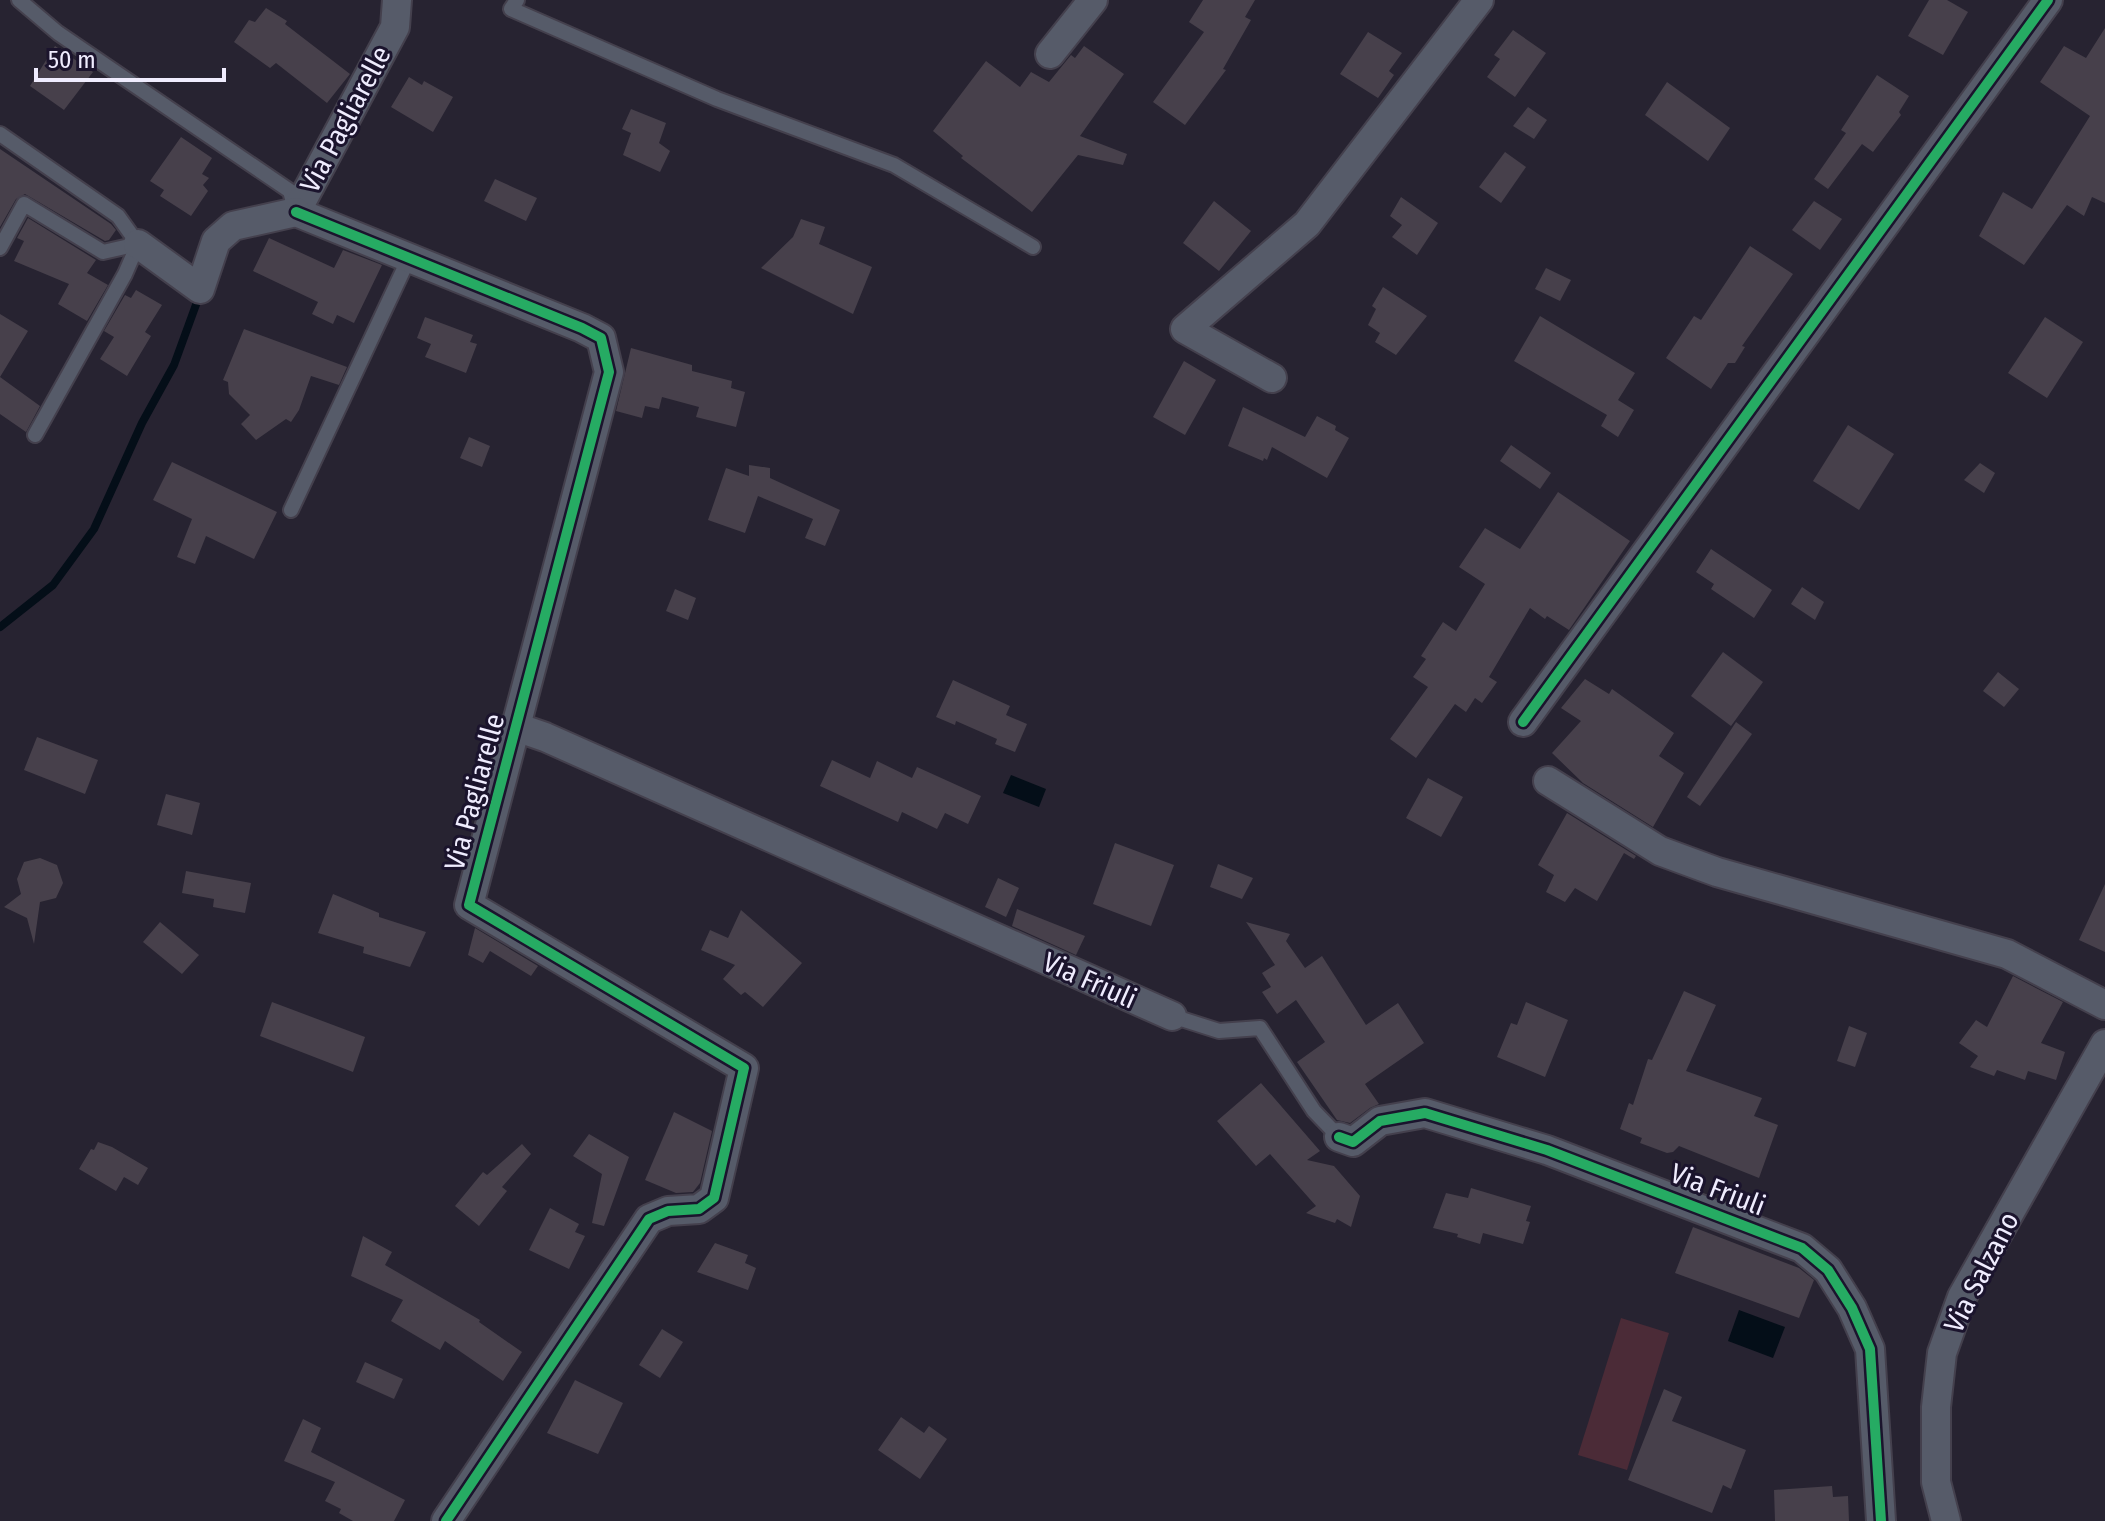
<svg xmlns="http://www.w3.org/2000/svg" width="2105" height="1521" font-family="'Fira Sans Condensed',sans-serif">
<style>
.green{fill:#4b2b37}
.water{fill:#040e18}
.lines{fill:none;stroke-linecap:round;stroke-linejoin:round}
.stream{stroke:#040e18;stroke-width:8}
.building{fill:#47404b}
.service-casing{stroke:#44404d;stroke-width:18}
.minor-casing{stroke:#44404d;stroke-width:32}
.service{stroke:#565b69;stroke-width:14}
.minor{stroke:#565b69;stroke-width:28}
.cycleway-casing{stroke:#1b142d;stroke-width:15}
.cycleway{stroke:#26ab63;stroke-width:10}
.labels{text-anchor:middle;stroke-width:6;stroke-linejoin:round;paint-order:stroke}
.street-label{font-size:28px;fill:#efecfe;stroke:#1b142d}
</style>
<rect width="100%" height="100%" fill="#272331"/>
<polygon class="green" points="1621,1318 1669,1333 1627,1470 1578,1455"/>
<g class="water">
<polygon points="1011,775 1046,789 1039,807 1003,793"/>
<polygon points="1739,1310 1785,1327 1773,1358 1728,1341"/>
</g>
<g class="lines">
<polyline class="stream" points="0,627 53,585 94,529 142,423 174,365 197,302"/>
</g>
<g class="building">
<polygon points="1203,0 1255,0 1245,17 1251,20 1223,69 1226,70 1185,125 1153,102 1204,32 1189,22"/>
<polygon points="1929,0 1947,0 1968,12 1943,55 1908,36"/>
<polygon points="266,8 287,21 285,24 350,74 327,103 276,63 270,68 234,42 249,20 255,22"/>
<polygon points="2105,28 2105,203 2092,197 2084,216 2067,205 2024,265 1979,236 2003,192 2032,209 2090,116 2040,82 2064,46 2086,58"/>
<polygon points="1513,30 1546,53 1515,97 1487,77 1500,59 1494,55"/>
<polygon points="1368,32 1402,53 1389,71 1394,75 1378,98 1340,74"/>
<polygon points="55,46 93,72 64,110 30,86"/>
<polygon points="1084,46 1124,74 1080,136 1127,154 1123,165 1078,155 1032,212 961,158 963,156 933,131 986,61 1020,87 1031,72 1049,82 1071,55 1075,58"/>
<polygon points="1877,75 1909,96 1899,112 1901,115 1873,152 1862,144 1828,189 1814,179 1846,133 1841,130"/>
<polygon points="409,77 422,85 424,81 453,97 433,132 391,107"/>
<polygon points="1667,82 1730,128 1708,161 1645,115"/>
<polygon points="1528,107 1547,120 1534,139 1513,126"/>
<polygon points="631,109 666,123 659,143 670,151 660,172 623,155 631,133 622,129"/>
<polygon points="181,137 212,158 202,174 209,178 203,185 208,191 191,216 160,196 164,190 150,181"/>
<polygon points="0,149 111,224 116,230 109,240 105,241 25,194 16,199 0,227"/>
<polygon points="1505,152 1526,167 1501,203 1479,187"/>
<polygon points="495,179 537,198 526,221 484,201"/>
<polygon points="1401,197 1438,223 1417,255 1392,237 1402,225 1390,216"/>
<polygon points="1214,201 1251,231 1219,271 1183,243"/>
<polygon points="1814,201 1842,219 1820,250 1792,230"/>
<polygon points="28,218 96,260 87,273 108,285 87,321 58,304 69,284 14,261 24,241 17,238"/>
<polygon points="801,219 825,227 819,244 872,267 853,314 761,268 793,237"/>
<polygon points="269,238 334,268 343,250 382,265 354,323 337,315 333,324 312,314 318,302 253,271"/>
<polygon points="1750,246 1793,274 1742,346 1745,347 1735,363 1728,363 1711,389 1666,358 1694,316 1701,320"/>
<polygon points="1546,268 1571,280 1560,301 1535,289"/>
<polygon points="1383,287 1427,316 1396,355 1375,342 1380,333 1368,325 1376,309 1372,306"/>
<polygon points="136,290 162,305 145,332 151,336 127,376 100,359 114,337 104,331 125,295 131,298"/>
<polygon points="0,314 28,331 0,377 40,406 26,432 0,414"/>
<polygon points="1540,316 1635,373 1618,400 1634,410 1618,437 1601,426 1607,415 1514,361"/>
<polygon points="425,317 473,335 470,342 477,344 466,373 425,357 431,344 417,338"/>
<polygon points="2045,317 2083,342 2047,398 2008,373"/>
<polygon points="244,329 347,367 339,385 311,376 299,410 291,422 286,419 256,440 241,424 250,415 229,394 228,382 223,380"/>
<polygon points="631,348 692,365 692,371 732,381 731,388 745,392 736,427 696,417 699,407 662,397 659,409 645,406 642,418 616,411"/>
<polygon points="1184,361 1216,380 1185,435 1153,417"/>
<polygon points="1243,407 1305,437 1317,416 1336,426 1335,430 1349,438 1327,478 1272,447 1267,460 1264,458 1263,461 1228,446"/>
<polygon points="1848,425 1894,454 1859,510 1813,481"/>
<polygon points="469,437 490,446 482,467 460,458"/>
<polygon points="1511,445 1551,473 1540,489 1500,461"/>
<polygon points="172,462 277,512 254,559 206,536 195,564 177,557 192,519 153,500"/>
<polygon points="1980,463 1995,473 1984,493 1964,480"/>
<polygon points="749,465 770,468 770,478 840,510 825,546 805,538 813,519 758,496 745,533 708,520 726,468 749,476"/>
<polygon points="1558,492 1630,541 1569,630 1547,616 1545,619 1530,608 1489,677 1497,682 1482,703 1475,698 1466,712 1455,704 1416,758 1390,739 1428,687 1413,677 1426,659 1421,656 1443,622 1456,631 1485,584 1459,567 1485,528 1520,549"/>
<polygon points="1711,549 1772,590 1754,618 1711,589 1714,584 1696,572"/>
<polygon points="1802,587 1824,602 1815,620 1791,604"/>
<polygon points="675,589 696,598 688,620 666,611"/>
<polygon points="1723,652 1763,682 1731,726 1691,696"/>
<polygon points="1998,672 2019,689 2004,707 1983,691"/>
<polygon points="1585,679 1609,694 1612,689 1674,733 1659,756 1684,773 1653,827 1583,783 1552,753 1581,721 1561,708"/>
<polygon points="953,680 1010,706 1006,715 1027,724 1015,752 995,744 997,739 956,721 955,725 936,717"/>
<polygon points="1736,722 1752,734 1700,806 1687,797"/>
<polygon points="37,737 98,760 85,794 24,770"/>
<polygon points="832,760 870,778 877,761 912,778 917,767 981,796 968,824 945,813 937,829 902,812 898,822 820,786"/>
<polygon points="1428,778 1463,797 1441,837 1406,818"/>
<polygon points="166,794 200,803 192,835 157,825"/>
<polygon points="1567,813 1636,856 1634,859 1624,853 1597,901 1575,888 1565,902 1546,892 1554,875 1538,865"/>
<polygon points="1115,843 1174,865 1151,926 1093,904"/>
<polygon points="40,858 57,865 63,883 56,898 40,902 34,944 27,918 4,907 21,894 17,879 24,862"/>
<polygon points="1218,864 1253,878 1242,899 1210,887"/>
<polygon points="186,871 251,883 245,913 213,907 214,899 182,893"/>
<polygon points="998,878 1019,888 1006,917 985,907"/>
<polygon points="2105,884 2105,952 2079,940"/>
<polygon points="333,894 379,913 379,917 426,932 410,967 363,953 364,947 318,933"/>
<polygon points="1017,909 1085,936 1076,955 1012,926"/>
<polygon points="741,910 802,963 763,1007 745,992 741,995 723,979 735,965 701,950 710,930 728,938"/>
<polygon points="160,922 199,955 182,974 143,942"/>
<polygon points="1246,922 1290,934 1286,941 1305,968 1322,956 1366,1025 1398,1003 1424,1043 1365,1084 1379,1104 1370,1108 1350,1123 1337,1120 1297,1062 1325,1042 1296,1000 1277,1014 1262,992 1271,987 1262,973 1275,965"/>
<polygon points="475,928 538,966 531,976 490,951 483,963 468,955"/>
<polygon points="2013,976 2063,1002 2041,1043 2065,1052 2056,1080 2028,1071 2025,1080 1997,1070 1994,1076 1970,1067 1978,1056 1959,1043 1976,1020 1987,1027"/>
<polygon points="1684,991 1716,1005 1686,1071 1762,1098 1754,1116 1778,1125 1759,1178 1679,1146 1673,1152 1667,1153 1640,1143 1642,1138 1620,1129 1629,1103 1633,1105 1648,1059 1652,1060"/>
<polygon points="272,1002 365,1037 353,1072 260,1036"/>
<polygon points="1526,1002 1568,1020 1545,1077 1497,1057 1511,1023 1517,1025"/>
<polygon points="1849,1026 1867,1033 1855,1067 1837,1061"/>
<polygon points="1261,1083 1320,1151 1307,1160 1334,1166 1360,1196 1351,1227 1337,1219 1335,1223 1306,1213 1316,1206 1270,1154 1256,1166 1217,1121"/>
<polygon points="674,1112 712,1131 700,1183 693,1192 676,1193 645,1180"/>
<polygon points="589,1134 629,1157 604,1226 592,1223 602,1174 573,1156"/>
<polygon points="98,1142 112,1147 148,1168 138,1185 124,1177 116,1191 79,1169 91,1149 94,1150"/>
<polygon points="522,1144 531,1154 502,1187 507,1191 479,1226 455,1206 483,1172 487,1175"/>
<polygon points="1471,1188 1531,1206 1526,1221 1530,1222 1523,1244 1483,1233 1480,1244 1457,1237 1458,1234 1433,1228 1446,1193 1468,1198"/>
<polygon points="550,1208 579,1224 575,1232 585,1236 569,1269 529,1250"/>
<polygon points="1693,1227 1799,1268 1814,1280 1799,1318 1675,1273"/>
<polygon points="363,1236 392,1252 385,1265 480,1320 479,1322 522,1352 503,1381 445,1341 440,1350 391,1321 403,1300 351,1276"/>
<polygon points="715,1243 748,1255 745,1263 756,1268 748,1290 697,1272"/>
<polygon points="662,1329 683,1342 660,1378 639,1365"/>
<polygon points="365,1362 403,1379 394,1399 356,1382"/>
<polygon points="575,1380 623,1403 598,1454 547,1433"/>
<polygon points="1664,1389 1682,1397 1672,1421 1746,1450 1731,1489 1723,1485 1712,1513 1628,1480"/>
<polygon points="901,1417 924,1433 929,1426 947,1439 920,1479 878,1450"/>
<polygon points="303,1419 321,1428 311,1452 405,1500 394,1521 353,1521 339,1513 341,1509 325,1501 335,1482 284,1461"/>
<polygon points="1832,1486 1833,1497 1848,1496 1849,1521 1775,1521 1774,1490"/>
</g>
<g class="lines">
<g class="service-casing">
<g id="service">
<polyline points="19,0 58,33 290,191 295,210"/>
<polyline points="517,0 511,9 717,99 894,165 1033,247"/>
<polyline points="0,134 118,216 138,244"/>
<polyline points="0,248 24,204 103,252 138,244"/>
<polyline points="35,435 125,274 138,244"/>
<polyline points="291,510 409,258"/>
<polyline points="1172,1016 1219,1031 1260,1028 1314,1111 1339,1137"/>
</g>
</g>
<g class="minor-casing">
<g id="minor">
<polyline points="1050,54 1093,0"/>
<polyline points="296,212 582,328 601,338 609,372 469,905 744,1068 714,1198 699,1209 668,1211 649,1219 446,1521"/>
<polyline points="296,212 395,27 397,0"/>
<polyline points="138,244 200,289 216,241 233,226 296,212"/>
<polyline points="1272,378 1185,329 1307,224 1479,0"/>
<polyline points="1523,722 2048,0"/>
<polyline points="516,727 545,737 1172,1016"/>
<polyline points="1548,781 1660,851 1717,872 2007,954 2105,1005"/>
<polyline points="1339,1137 1353,1142 1380,1121 1425,1113 1547,1150 1802,1248 1828,1270 1852,1308 1870,1349 1881,1521"/>
<polyline points="1946,1521 1936,1482 1936,1407 1942,1353 1962,1297 2105,1044"/>
</g>
</g>
<use href="#service" class="service"/>
<use href="#minor" class="minor"/>
<g class="cycleway-casing">
<g id="cycleway">
<polyline points="296,212 582,328 601,338 609,372 469,905 744,1068 714,1198 699,1209 668,1211 649,1219 446,1521"/>
<polyline points="1523,722 2048,0"/>
<polyline points="1339,1137 1353,1142 1380,1121 1425,1113 1547,1150 1802,1248 1828,1270 1852,1308 1870,1349 1881,1521"/>
</g>
</g>
<use href="#cycleway" class="cycleway"/>
</g>
<g class="labels">
<g class="street-label">
<text transform="translate(345 119) rotate(-62)" y="10">Via Pagliarelle</text>
<text transform="translate(474 792) rotate(-75)" y="10">Via Pagliarelle</text>
<text transform="translate(1090 980) rotate(24)" y="10">Via Friuli</text>
<text transform="translate(1718 1189) rotate(21)" y="10">Via Friuli</text>
<text transform="translate(1981 1272) rotate(-63)" y="10">Via Salzano</text>
</g>
</g>
<path d="M36 68v12h188v-12" fill="none" stroke="#efecfe" stroke-width="4"/>
<text x="48" y="68" font-size="24" fill="#efecfe" stroke="#1b142d" stroke-width="6" paint-order="stroke">50 m</text>
</svg>
